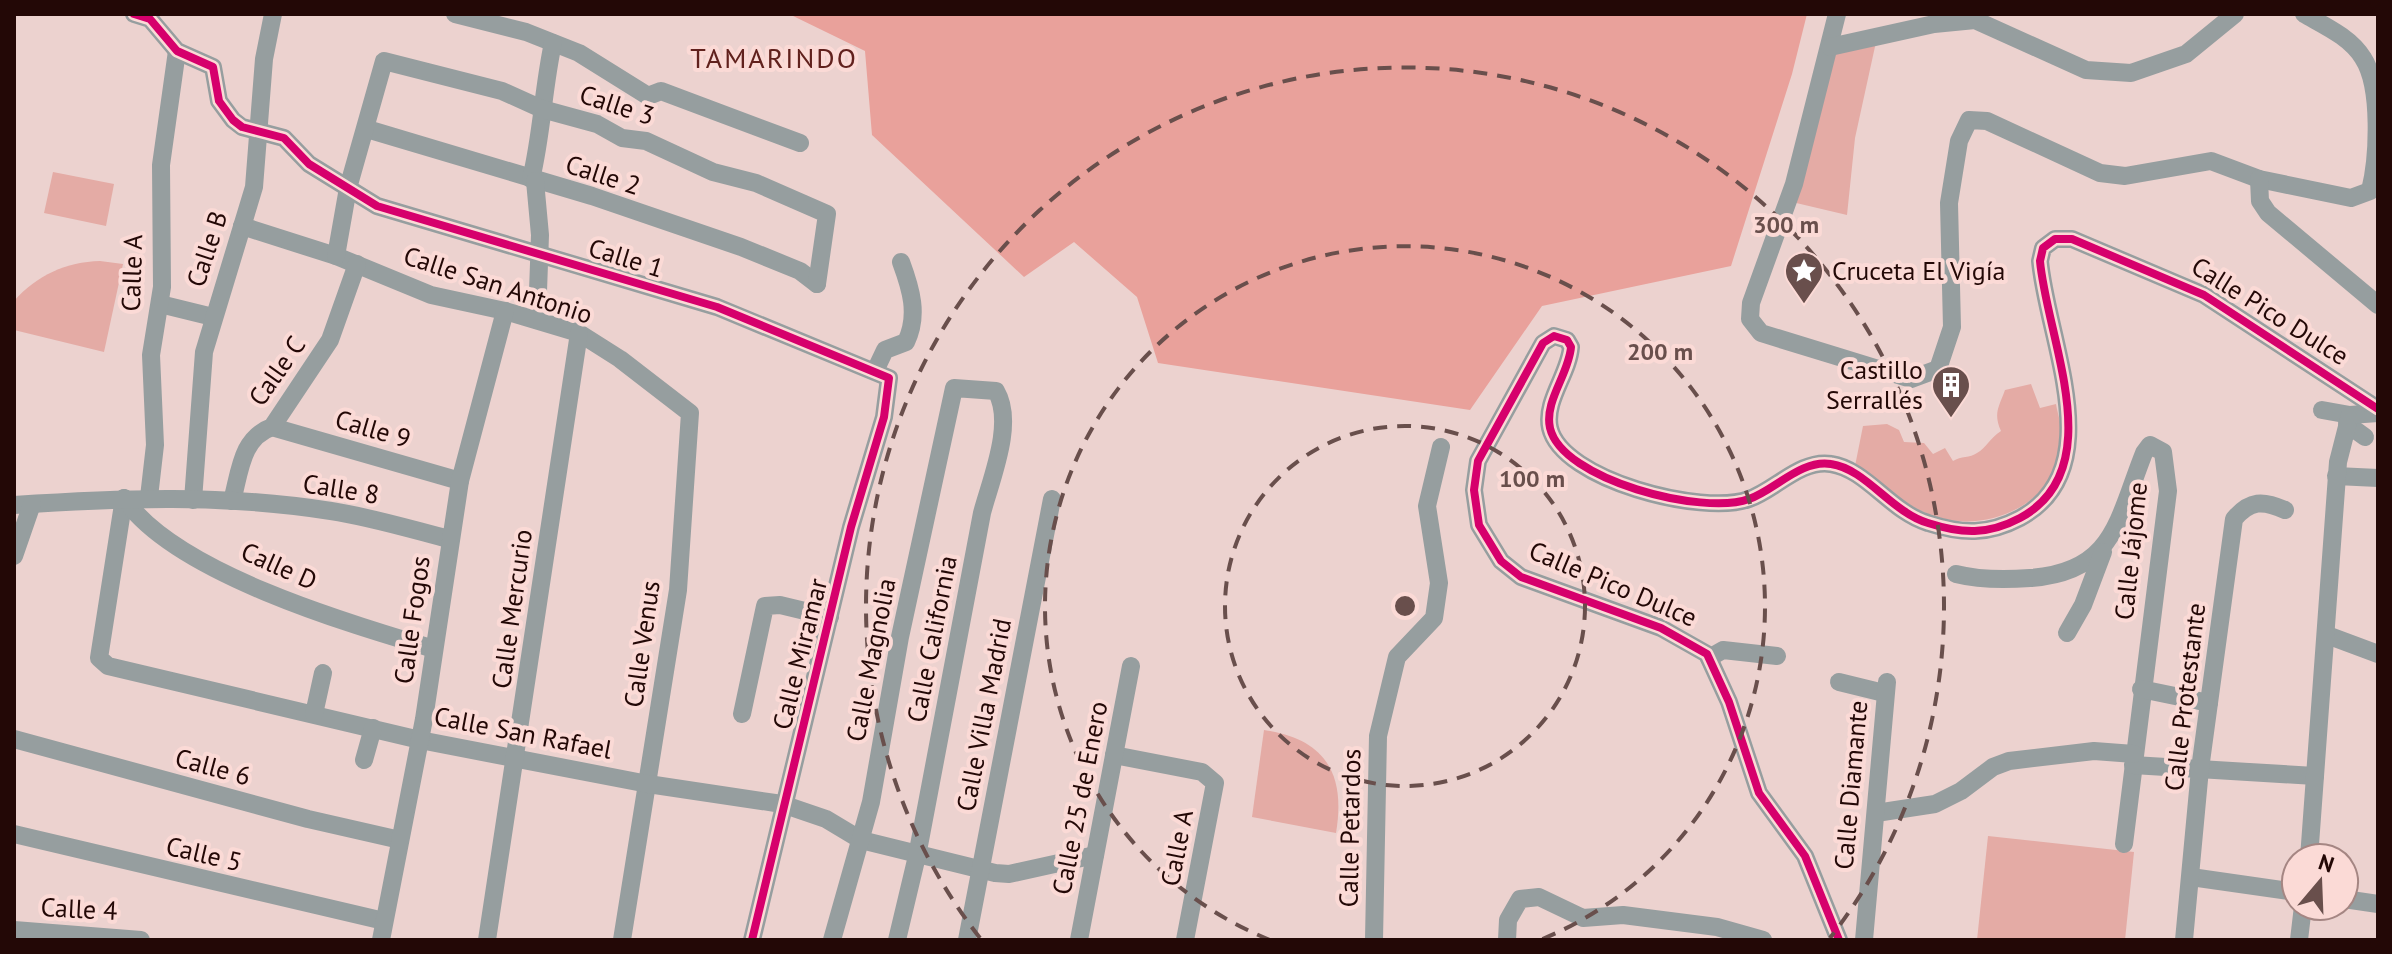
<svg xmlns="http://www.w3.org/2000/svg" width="2392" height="954" font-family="'PT Sans',sans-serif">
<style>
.green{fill:#e4aba5}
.forest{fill:#e9a19b}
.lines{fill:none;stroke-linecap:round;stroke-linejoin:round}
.minor{stroke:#969e9f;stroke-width:18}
.cycleway-casing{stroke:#fbdad6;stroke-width:13}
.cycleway{stroke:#d6006c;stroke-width:8}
.ring{fill:none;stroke:#694f4c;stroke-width:4;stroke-dasharray:14 10}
.labels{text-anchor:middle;stroke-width:8;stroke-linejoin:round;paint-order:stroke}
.street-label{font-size:26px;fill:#230806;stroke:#fbdad6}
.poi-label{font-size:26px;fill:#230806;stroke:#fbdad6;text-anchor:start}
.neighbourhood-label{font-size:28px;letter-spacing:2px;fill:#61211d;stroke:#fbdad6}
.centre{fill:#694f4c;stroke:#fbdad6;stroke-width:4}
.ring-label{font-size:24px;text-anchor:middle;font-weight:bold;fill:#694f4c;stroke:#fbdad6;stroke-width:8;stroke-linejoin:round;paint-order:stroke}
</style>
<rect width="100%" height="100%" fill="#ecd2cf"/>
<g class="green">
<polygon points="1876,42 1855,138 1847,215 1792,202 1830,56"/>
<polygon points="53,172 114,184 106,226 44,213"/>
<path d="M100 261 123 264 104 352 14 330V301C37 275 66 262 100 261Z"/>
<path d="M2031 384 2040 408 2056 404C2058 416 2063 429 2062 440 2061 498 1996 531 1945 519 1910 511 1883 487 1855 466L1863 426 1887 424 1899 430 1904 442 1924 443 1933 454 1945 448 1953 461C1961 456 1970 458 1977 453 1986 448 1990 438 2001 431 1993 413 1999 407 2005 390Z"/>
<path d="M1264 730C1325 739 1346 773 1336 833L1252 817Z"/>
<polygon points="1988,836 2134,852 2125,940 1977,940"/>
</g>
<polygon class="forest" points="789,14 1807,14 1792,74 1731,266 1542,306 1470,410 1158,363 1137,297 1074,242 1024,277 872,135 865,51"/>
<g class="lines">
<g class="minor">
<polyline points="134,14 150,19 177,51 213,67 219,101 233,120 242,127 284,138 309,164 377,206 717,307 889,378 884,417 851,527 752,940"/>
<polyline points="455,14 526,32 579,53 648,96 661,91 800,143"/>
<path d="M1837 14 1794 184 1751 303 1750 319 1761 333 1911 379 1938 369 1952 327 1949 203 1959 141 1969 120 1987 121 2100 173 2125 176 2211 161 2259 179 2351 198 2370 191C2378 159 2382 87 2363 58 2350 37 2325 26 2304 14"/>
<polyline points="1830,47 1934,24 1975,20 2086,70 2131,73 2186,54 2235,14"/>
<polyline points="367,129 592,196 741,247 800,271 817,284"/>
<path d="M531 179C542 134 543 89 553 43"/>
<polyline points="2259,179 2260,201 2268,213 2378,305"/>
<polyline points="535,181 540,235 537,320"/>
<polyline points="242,226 336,256 431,295 505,311 579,333 620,359 690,413 678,590 622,940"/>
<polyline points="336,256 348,188 384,61 502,91 542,109 597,124 622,138 646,141 713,172 756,183 827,214 817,284"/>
<polyline points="160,304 213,317"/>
<path d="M875 371 885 350 906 342C919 315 911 289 901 262"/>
<polyline points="2322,410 2350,415"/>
<polyline points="2347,424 2365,437"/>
<polyline points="272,427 460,481"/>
<polyline points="2336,476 2378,478"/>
<polyline points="149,497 155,445 151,355 162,287 161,165 177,51"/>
<polyline points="124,498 99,658 108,666 420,740 648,784 782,804 826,819 861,840 995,873 1009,874 1095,855"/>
<path d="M124 498C173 572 349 624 434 649"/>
<polyline points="193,500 204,352 254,187 264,59 273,14"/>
<path d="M232 501C240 472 241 438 272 427L330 340 357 264"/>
<path d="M14 505C120 498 225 494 331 511 371 517 410 529 449 539"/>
<polyline points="14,556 32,504"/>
<path d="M1956 574C1980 580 2005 580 2030 578 2114 572 2117 521 2144 453L2150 445 2163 452 2168 491 2124 844"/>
<polyline points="2067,633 2083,605 2103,552"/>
<polyline points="2327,635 2378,654"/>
<polyline points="1709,658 1723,650 1777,656"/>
<polyline points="1839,682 1884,693"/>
<polyline points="2141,689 2209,703"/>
<polyline points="314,714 323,673"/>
<polyline points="742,714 765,606 780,605 830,617"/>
<polyline points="14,739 308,819 400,840"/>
<polyline points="1114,755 1202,772 1215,783 1185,940"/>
<polyline points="364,760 373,728"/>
<polyline points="2133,765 2315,776"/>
<polyline points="1876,813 1935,804 1961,791 1993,767 2009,761 2094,751 2134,754"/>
<polyline points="14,834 384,921"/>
<polyline points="2309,858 2338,462 2350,415 2378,413"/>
<polyline points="2191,877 2296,892"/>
<polyline points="2344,899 2378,904"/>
<polyline points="14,930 141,940"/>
<polyline points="381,940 424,719 460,481 505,311"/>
<polyline points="487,940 579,333"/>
<path d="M832 940 871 802 900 637 954 388 996 391C1015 423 991 479 982 513L917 856 897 940"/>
<polyline points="967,940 1052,499"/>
<polyline points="1079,940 1131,666"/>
<polyline points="1374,940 1378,736 1397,657 1434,618 1439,583 1427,506 1441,447"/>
<polyline points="1507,940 1508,920 1520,899 1539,897 1583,918 1623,915 1717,927 1763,940"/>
<path d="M1839 940 1805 856 1759 793 1729 702 1707 654 1661 628 1521 577 1501 561 1479 525 1474 490 1478 461 1543 343 1554 336 1567 340 1571 347C1569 374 1544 401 1550 428 1562 480 1703 516 1749 499 1775 490 1801 459 1831 464 1866 469 1891 512 1928 523 1962 534 1988 535 2020 518 2111 469 2047 340 2040 261L2043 248 2055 239H2072L2204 295 2378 409"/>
<polyline points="1864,940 1887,682"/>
<path d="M2184 940 2200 769 2234 519C2250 500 2263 500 2285 510"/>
<polyline points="2299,940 2303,906"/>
</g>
<g class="cycleway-casing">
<g id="cycleway">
<polyline points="134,14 150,19 177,51 213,67 219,101 233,120 242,127 284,138 309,164 377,206 717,307 889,378 884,417 851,527 752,940"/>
<path d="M1839 940 1805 856 1759 793 1729 702 1707 654 1661 628 1521 577 1501 561 1479 525 1474 490 1478 461 1543 343 1554 336 1567 340 1571 347C1569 374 1544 401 1550 428 1562 480 1703 516 1749 499 1775 490 1801 459 1831 464 1866 469 1891 512 1928 523 1962 534 1988 535 2020 518 2111 469 2047 340 2040 261L2043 248 2055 239H2072L2204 295 2378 409"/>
</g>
</g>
<use href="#cycleway" class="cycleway"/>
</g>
<g class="ring">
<circle cx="1405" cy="606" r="180"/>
<path d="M1270 940A360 360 0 1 1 1540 940"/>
<path d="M980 938A539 539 0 1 1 1830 938"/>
</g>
<defs>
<g id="sight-pin" transform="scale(2)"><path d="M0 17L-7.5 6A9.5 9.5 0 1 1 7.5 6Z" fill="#694f4c" stroke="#fbdad6"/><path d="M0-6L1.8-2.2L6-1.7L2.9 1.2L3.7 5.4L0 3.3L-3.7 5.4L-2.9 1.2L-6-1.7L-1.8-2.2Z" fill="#fff"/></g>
<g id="building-pin" transform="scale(2)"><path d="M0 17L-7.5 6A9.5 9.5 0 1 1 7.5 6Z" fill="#694f4c" stroke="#fbdad6"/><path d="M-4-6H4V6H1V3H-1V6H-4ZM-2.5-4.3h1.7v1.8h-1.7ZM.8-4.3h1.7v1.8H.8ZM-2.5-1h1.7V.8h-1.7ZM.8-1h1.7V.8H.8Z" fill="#fff"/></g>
</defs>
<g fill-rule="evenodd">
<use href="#sight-pin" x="1804" y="271"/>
<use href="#building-pin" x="1951" y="385"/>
</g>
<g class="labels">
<g class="street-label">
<text transform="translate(617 105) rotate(18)" y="9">Calle 3</text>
<text transform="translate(603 175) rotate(18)" y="9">Calle 2</text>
<text transform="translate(207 249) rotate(-72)" y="9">Calle B</text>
<text transform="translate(626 258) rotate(17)" y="9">Calle 1</text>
<text transform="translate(132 273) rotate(-88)" y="9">Calle A</text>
<text transform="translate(498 285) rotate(18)" y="9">Calle San Antonio</text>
<text transform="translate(2270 311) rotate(32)" y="9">Calle Pico Dulce</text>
<text transform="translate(277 371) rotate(-55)" y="9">Calle C</text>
<text transform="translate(373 429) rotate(16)" y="9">Calle 9</text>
<text transform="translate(341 489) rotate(9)" y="9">Calle 8</text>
<text transform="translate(2131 551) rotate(-84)" y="9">Calle Jájome</text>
<text transform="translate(279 566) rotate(24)" y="9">Calle D</text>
<text transform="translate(1613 584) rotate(23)" y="9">Calle Pico Dulce</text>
<text transform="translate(512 609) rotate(-82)" y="9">Calle Mercurio</text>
<text transform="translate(412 620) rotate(-82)" y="9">Calle Fogos</text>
<text transform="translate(932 639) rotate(-79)" y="9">Calle California</text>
<text transform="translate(642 644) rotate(-82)" y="9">Calle Venus</text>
<text transform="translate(800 654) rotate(-76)" y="9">Calle Miramar</text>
<text transform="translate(871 660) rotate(-79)" y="9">Calle Magnolia</text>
<text transform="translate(2185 697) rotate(-83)" y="9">Calle Protestante</text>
<text transform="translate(984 715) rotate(-79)" y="9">Calle Villa Madrid</text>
<text transform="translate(523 733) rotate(11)" y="9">Calle San Rafael</text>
<text transform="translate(213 767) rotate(15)" y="9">Calle 6</text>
<text transform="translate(1851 785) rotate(-85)" y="9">Calle Diamante</text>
<text transform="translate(1080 798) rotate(-79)" y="9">Calle 25 de Enero</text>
<text transform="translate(1350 828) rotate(-89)" y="9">Calle Petardos</text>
<text transform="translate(1177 848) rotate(-79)" y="9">Calle A</text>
<text transform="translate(204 854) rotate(13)" y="9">Calle 5</text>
<text transform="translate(79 909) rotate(3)" y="9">Calle 4</text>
</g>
<g class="poi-label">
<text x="1832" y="280">Cruceta El Vigía</text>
<text x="1923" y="379" text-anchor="end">Castillo<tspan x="1923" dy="30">Serrallés</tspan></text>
</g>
<g class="neighbourhood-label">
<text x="774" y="68">TAMARINDO</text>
</g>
</g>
<circle cx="1405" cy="606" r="12" class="centre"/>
<g class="ring-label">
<text x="1786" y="233">300 m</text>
<text x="1660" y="360">200 m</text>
<text x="1532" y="487">100 m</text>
</g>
<rect width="2392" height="954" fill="none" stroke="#230806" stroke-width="32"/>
<g transform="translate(2320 882) rotate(19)"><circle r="38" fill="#fbdad6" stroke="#a58683" stroke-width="2"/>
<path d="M0-6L14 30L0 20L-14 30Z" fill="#694f4c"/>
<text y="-12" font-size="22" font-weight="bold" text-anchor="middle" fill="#230806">N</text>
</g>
</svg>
